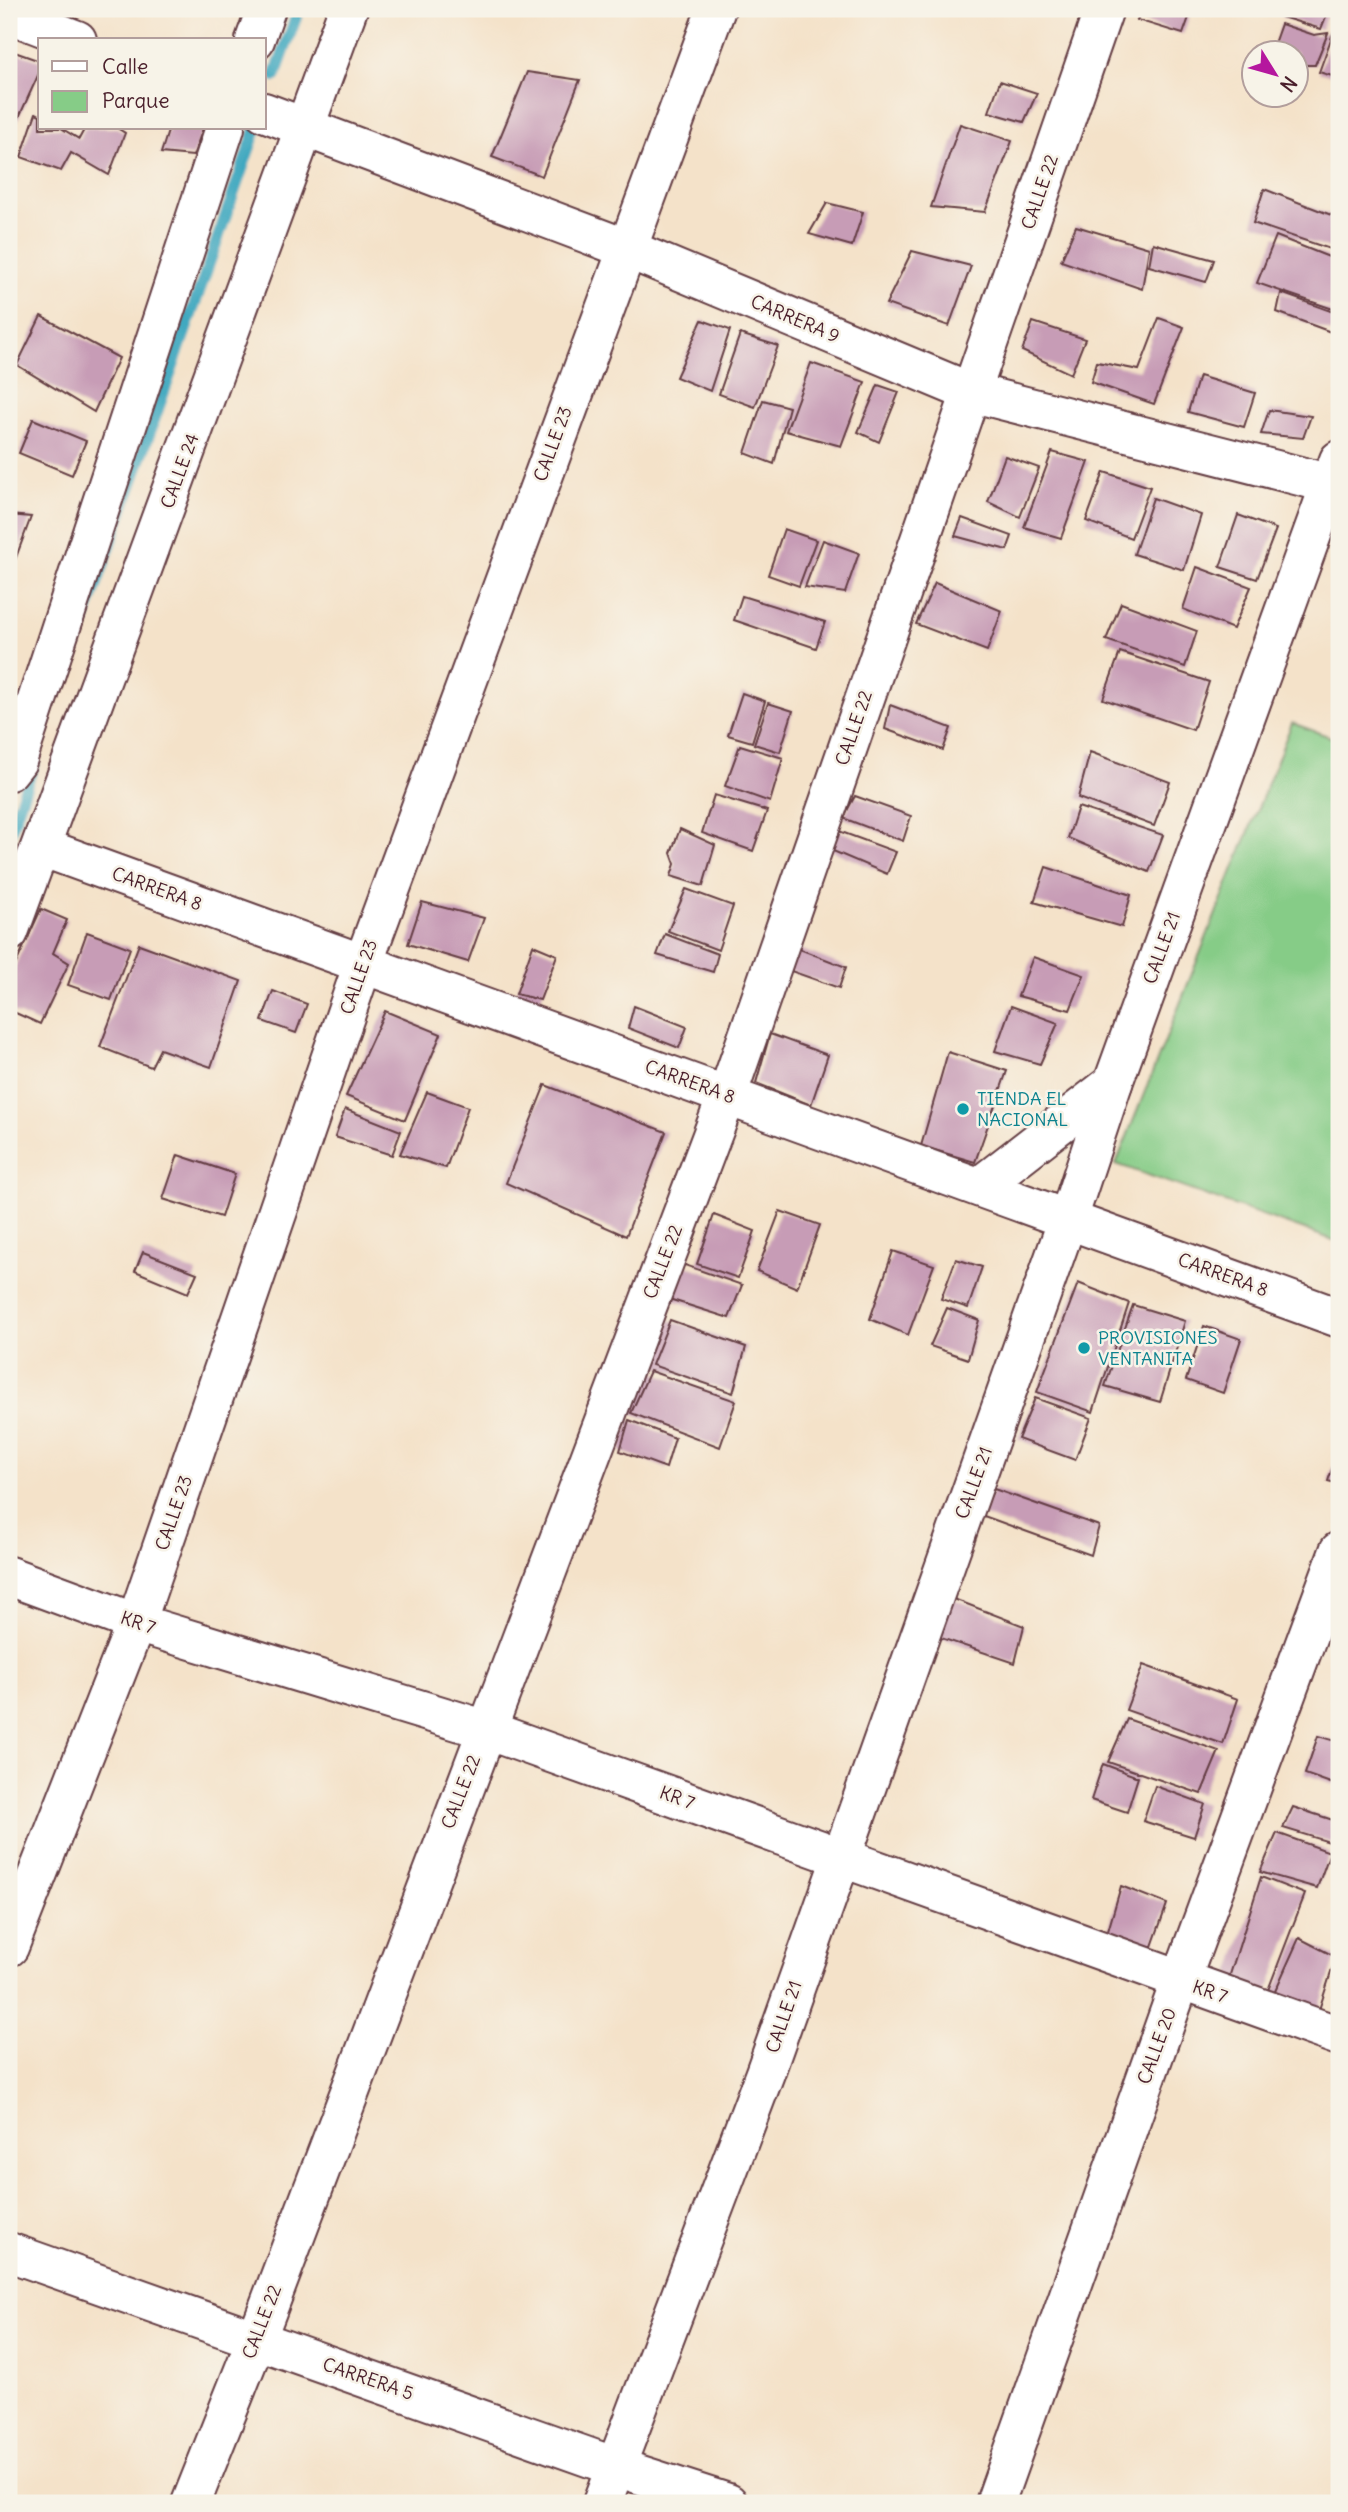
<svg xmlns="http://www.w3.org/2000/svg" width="1348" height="2512" font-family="Delius,sans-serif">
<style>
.green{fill:#86cc87;stroke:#687659;stroke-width:2}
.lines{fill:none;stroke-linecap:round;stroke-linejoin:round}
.stream{stroke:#3fa8c0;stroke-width:12}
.building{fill:#c79cb6}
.street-casing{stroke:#643c43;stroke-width:42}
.street{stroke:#fff;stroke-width:38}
.culture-dot{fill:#0f9aa8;stroke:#f7f3e8;stroke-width:2.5}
.labels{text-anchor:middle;stroke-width:5;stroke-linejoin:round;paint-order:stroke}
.street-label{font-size:18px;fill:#4a1f2b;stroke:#f7f3e8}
.culture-label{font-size:18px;fill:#0d838f;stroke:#f7f3e8;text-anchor:start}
</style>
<rect width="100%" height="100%" fill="#f7f3e8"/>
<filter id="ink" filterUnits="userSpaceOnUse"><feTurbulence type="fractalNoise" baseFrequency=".0143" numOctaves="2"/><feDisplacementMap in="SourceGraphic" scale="14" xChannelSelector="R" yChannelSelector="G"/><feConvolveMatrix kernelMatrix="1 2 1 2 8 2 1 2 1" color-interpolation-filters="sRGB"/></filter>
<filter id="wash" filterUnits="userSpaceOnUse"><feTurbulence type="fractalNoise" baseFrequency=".00686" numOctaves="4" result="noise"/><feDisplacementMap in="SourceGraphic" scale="28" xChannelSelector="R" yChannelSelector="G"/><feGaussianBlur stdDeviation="1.57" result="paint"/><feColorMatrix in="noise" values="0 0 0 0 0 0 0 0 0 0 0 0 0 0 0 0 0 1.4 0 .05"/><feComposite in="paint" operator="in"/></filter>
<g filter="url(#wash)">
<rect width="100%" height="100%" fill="#f4e2c9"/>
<polygon class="green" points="1292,723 1339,740 1339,1242 1116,1164"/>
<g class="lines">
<g class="stream">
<polyline points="275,76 299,9"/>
<polyline points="71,657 255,132"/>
<polyline points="9,835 34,763"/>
</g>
</g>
<g id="blocks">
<g class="building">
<polygon points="1142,9 1192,9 1183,34 1137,20"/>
<polygon points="1285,9 1329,9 1321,29 1282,17"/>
<polygon points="1281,24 1314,35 1328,33 1315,65 1296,65 1296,52 1271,52"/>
<polygon points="1335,28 1339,29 1339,78 1319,72"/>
<polygon points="9,50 40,61 40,71 15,126 9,124"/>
<polygon points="527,72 580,80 542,176 492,157"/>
<polygon points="1000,81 1037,93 1024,122 989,112"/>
<polygon points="36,113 40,115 40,128 61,128 79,139 85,128 117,128 125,133 109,175 71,153 61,171 21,157"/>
<polygon points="960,124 1012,141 985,212 931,207"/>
<polygon points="169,128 203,128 193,156 161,153"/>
<polygon points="1264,189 1339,218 1339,252 1253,223"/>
<polygon points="827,203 863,212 852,246 809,234"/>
<polygon points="1076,226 1149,248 1142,289 1061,261"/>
<polygon points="1276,236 1339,261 1339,311 1257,283"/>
<polygon points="1153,243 1214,260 1206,282 1149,266"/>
<polygon points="912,251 971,266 949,326 886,304"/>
<polygon points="1281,293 1339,314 1339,335 1277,312"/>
<polygon points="41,316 119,358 94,412 17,365"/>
<polygon points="1159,318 1184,327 1154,404 1091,382 1097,362 1139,370"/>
<polygon points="702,320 730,330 710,391 676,377"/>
<polygon points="1033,322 1085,339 1071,374 1022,351"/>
<polygon points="740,334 778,346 755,407 719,394"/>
<polygon points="811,363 865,382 841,446 786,431"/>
<polygon points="1199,376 1255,393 1244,427 1188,412"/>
<polygon points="878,385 899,392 879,442 858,432"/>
<polygon points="763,400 789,407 774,464 745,453"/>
<polygon points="1269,410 1311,416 1303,438 1261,434"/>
<polygon points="33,419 86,441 72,475 19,453"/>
<polygon points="1052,452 1089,462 1061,538 1024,527"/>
<polygon points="1005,456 1039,468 1020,517 988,502"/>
<polygon points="1104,472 1150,487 1131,538 1086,521"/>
<polygon points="1153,498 1201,515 1184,570 1134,554"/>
<polygon points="9,515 31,517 15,560 9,557"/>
<polygon points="1238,515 1276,529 1257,579 1220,567"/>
<polygon points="962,518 1012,536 1007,550 955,536"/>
<polygon points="784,529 816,540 799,586 768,575"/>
<polygon points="823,540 859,553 845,593 805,587"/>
<polygon points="1197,567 1251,587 1233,629 1183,609"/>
<polygon points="935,583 1002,611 987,651 916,624"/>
<polygon points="742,596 825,622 816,648 734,620"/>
<polygon points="1121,603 1197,631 1185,667 1106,640"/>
<polygon points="1120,652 1209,682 1193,730 1103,699"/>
<polygon points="742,693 765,701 752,742 728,735"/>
<polygon points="768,703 793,711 780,752 754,744"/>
<polygon points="890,705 951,728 943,750 885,729"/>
<polygon points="740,745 783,758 770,802 725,786"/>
<polygon points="1090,752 1170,782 1154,826 1078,798"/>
<polygon points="714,795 767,811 753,851 702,833"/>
<polygon points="855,796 911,816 903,841 843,818"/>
<polygon points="1078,807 1163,835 1149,872 1068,838"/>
<polygon points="680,829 715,845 703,886 671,876 675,864 671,853"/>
<polygon points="836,830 896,852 887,874 826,848"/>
<polygon points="1046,867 1131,895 1122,927 1034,902"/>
<polygon points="686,889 733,906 718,950 668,931"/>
<polygon points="422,902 484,918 468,962 408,944"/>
<polygon points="41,909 67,920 53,953 69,963 40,1024 9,1010 9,979"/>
<polygon points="87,932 130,948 111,1000 68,985"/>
<polygon points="665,934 718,954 713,972 657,955"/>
<polygon points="139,944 241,981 211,1067 160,1049 151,1067 100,1047"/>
<polygon points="533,945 557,955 540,1000 516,994"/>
<polygon points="797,948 846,967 839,988 788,970"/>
<polygon points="1033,957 1084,975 1070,1010 1018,996"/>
<polygon points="273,991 307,1004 296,1033 262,1021"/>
<polygon points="634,1006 687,1027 679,1048 628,1028"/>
<polygon points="1011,1006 1058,1023 1040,1064 995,1051"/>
<polygon points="385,1011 441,1034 405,1120 346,1096"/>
<polygon points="770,1034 828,1055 811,1105 756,1083"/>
<polygon points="948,1052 1007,1071 975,1162 921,1146"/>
<polygon points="545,1085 666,1132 626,1236 506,1183"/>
<polygon points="427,1092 468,1107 446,1168 400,1154"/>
<polygon points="345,1109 401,1131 392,1155 335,1137"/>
<polygon points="178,1155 235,1174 221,1217 163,1199"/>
<polygon points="780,1211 820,1225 797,1288 757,1271"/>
<polygon points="714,1215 755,1231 738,1278 697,1264"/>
<polygon points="893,1251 934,1265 908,1335 870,1319"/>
<polygon points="143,1252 197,1273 188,1293 135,1271"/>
<polygon points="956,1259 982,1267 968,1308 941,1299"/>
<polygon points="682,1264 742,1285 729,1318 669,1299"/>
<polygon points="1078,1283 1129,1303 1093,1412 1037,1392"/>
<polygon points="1133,1305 1185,1321 1160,1402 1105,1386"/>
<polygon points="947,1308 979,1320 968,1359 930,1346"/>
<polygon points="670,1320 746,1347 733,1393 652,1365"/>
<polygon points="1204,1326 1241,1339 1223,1393 1186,1380"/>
<polygon points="650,1371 736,1401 720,1447 631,1413"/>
<polygon points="1035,1398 1091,1418 1075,1460 1018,1439"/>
<polygon points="629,1420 675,1438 666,1468 620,1451"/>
<polygon points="1339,1449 1339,1472 1336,1483 1328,1481"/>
<polygon points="994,1489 1099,1526 1091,1555 981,1515"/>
<polygon points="946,1596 1024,1626 1015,1663 932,1635"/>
<polygon points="1143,1665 1238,1699 1223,1744 1126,1710"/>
<polygon points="1127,1719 1219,1751 1201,1794 1108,1762"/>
<polygon points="1318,1736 1339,1742 1339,1786 1305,1774"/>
<polygon points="1103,1764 1138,1777 1127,1812 1091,1800"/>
<polygon points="1155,1786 1205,1804 1194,1837 1143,1821"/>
<polygon points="1293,1807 1339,1822 1339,1845 1283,1828"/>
<polygon points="1277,1833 1330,1852 1317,1888 1260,1872"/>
<polygon points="1261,1877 1305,1894 1265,1998 1228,1981"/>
<polygon points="1121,1886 1167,1904 1150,1952 1106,1938"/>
<polygon points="1299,1938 1336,1957 1317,2016 1272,1998"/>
</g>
</g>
</g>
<g filter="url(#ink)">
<use href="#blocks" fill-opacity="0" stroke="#643c43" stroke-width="2"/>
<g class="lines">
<g class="street-casing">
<g id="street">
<polyline points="9,14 77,40"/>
<polyline points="255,40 266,9"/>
<polyline points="264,112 625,248 970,392 1339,486"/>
<polyline points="9,771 17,761 225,128"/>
<polyline points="41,847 1339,1318"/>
<polyline points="9,932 348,9"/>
<polyline points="979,1187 1113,1083"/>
<polyline points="9,1576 136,1623 484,1729 1339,2036"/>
<polyline points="9,1947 136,1623 363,964 716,9"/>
<polyline points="9,2252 616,2467 728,2503"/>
<polyline points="191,2503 256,2340 727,1096 1104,9"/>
<polyline points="602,2503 765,2073 1068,1219 1113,1083 1339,460"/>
<polyline points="995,2503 1180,1982 1339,1551"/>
</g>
</g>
<use href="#street" class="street"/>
</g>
</g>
<g class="culture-dot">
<circle cx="963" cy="1109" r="7"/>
<circle cx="1084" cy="1348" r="7"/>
</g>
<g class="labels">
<g class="street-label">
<text transform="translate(1040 192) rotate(-71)" y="6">CALLE 22</text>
<text transform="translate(795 319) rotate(23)" y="6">CARRERA 9</text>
<text transform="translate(553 444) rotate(-70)" y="6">CALLE 23</text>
<text transform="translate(180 471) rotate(-70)" y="6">CALLE 24</text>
<text transform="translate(854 728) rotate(-71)" y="6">CALLE 22</text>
<text transform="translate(157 889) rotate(20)" y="6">CARRERA 8</text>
<text transform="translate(1162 948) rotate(-70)" y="6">CALLE 21</text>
<text transform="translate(359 977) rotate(-71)" y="6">CALLE 23</text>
<text transform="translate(690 1082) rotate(20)" y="6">CARRERA 8</text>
<text transform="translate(663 1262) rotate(-69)" y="6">CALLE 22</text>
<text transform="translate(1223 1275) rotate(20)" y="6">CARRERA 8</text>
<text transform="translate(974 1483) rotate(-70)" y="6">CALLE 21</text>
<text transform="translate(174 1513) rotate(-71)" y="6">CALLE 23</text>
<text transform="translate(138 1623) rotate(19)" y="6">KR 7</text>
<text transform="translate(461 1792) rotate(-69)" y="6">CALLE 22</text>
<text transform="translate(677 1798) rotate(20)" y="6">KR 7</text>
<text transform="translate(1210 1992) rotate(19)" y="6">KR 7</text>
<text transform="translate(784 2017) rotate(-71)" y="6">CALLE 21</text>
<text transform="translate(1157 2046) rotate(-70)" y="6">CALLE 20</text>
<text transform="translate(262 2322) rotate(-69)" y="6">CALLE 22</text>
<text transform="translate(368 2379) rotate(19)" y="6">CARRERA 5</text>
</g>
<g class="culture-label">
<text x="977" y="1105">TIENDA EL<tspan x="977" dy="21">NACIONAL</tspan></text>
<text x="1098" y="1344">PROVISIONES<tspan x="1098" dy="21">VENTANITA</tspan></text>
</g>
</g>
<rect width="1348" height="2512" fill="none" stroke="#f7f3e8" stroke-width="35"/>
<rect x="38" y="38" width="228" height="91" fill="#f7f3e8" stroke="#b29e9c" stroke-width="2"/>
<rect x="52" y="61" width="35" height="10" fill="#ffffff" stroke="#b29e9c" stroke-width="2"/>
<text x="102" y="74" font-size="21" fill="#4a1f2b">Calle</text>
<rect x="52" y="91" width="35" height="21" fill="#86cc87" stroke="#b29e9c" stroke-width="2"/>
<text x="102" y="108" font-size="21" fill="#4a1f2b">Parque</text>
<g transform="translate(1275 74) rotate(127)"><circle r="33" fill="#f7f3e8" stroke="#b29e9c" stroke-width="2"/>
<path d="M0-5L12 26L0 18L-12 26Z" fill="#b5179e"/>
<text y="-10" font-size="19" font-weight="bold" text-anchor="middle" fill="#4a1f2b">N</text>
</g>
</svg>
